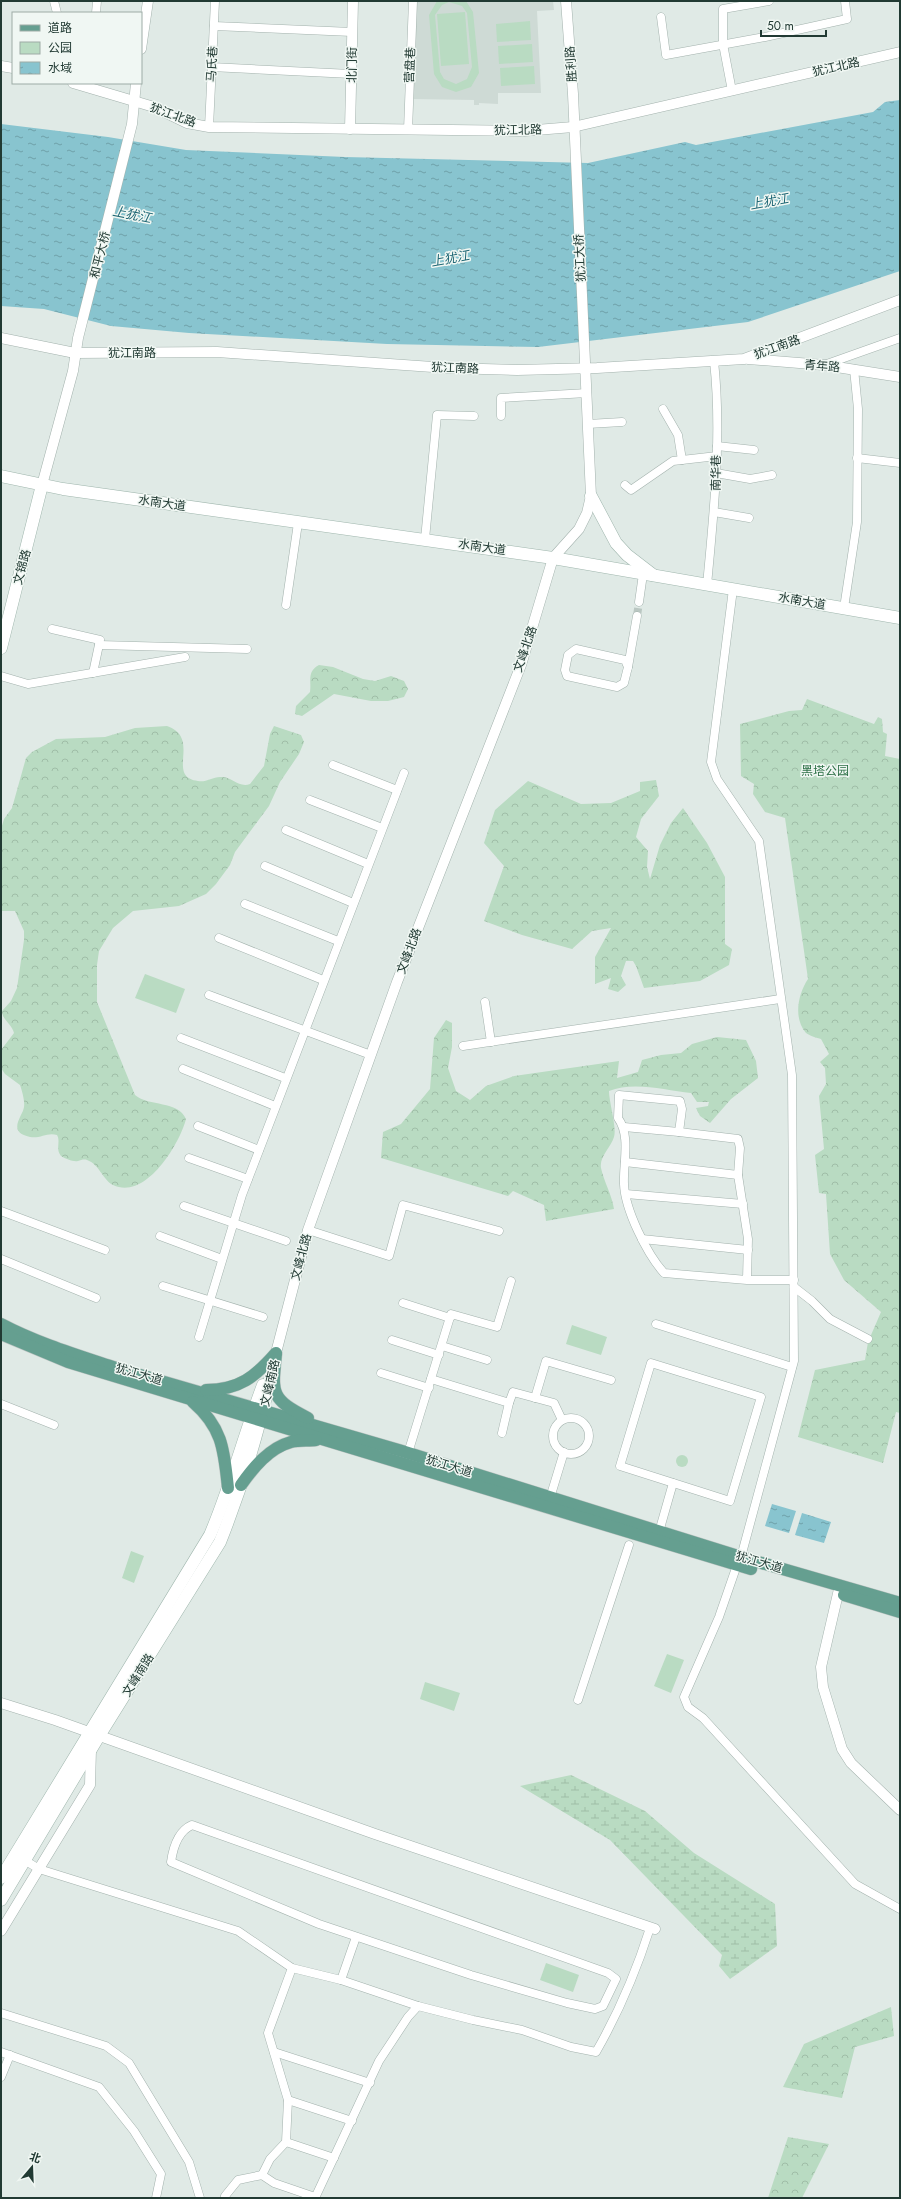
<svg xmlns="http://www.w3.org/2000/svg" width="901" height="2199" font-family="Jost,'Noto Sans SC',sans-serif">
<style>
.built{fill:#cedad5}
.green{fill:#b9dbc2;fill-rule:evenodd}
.forest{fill:url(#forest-crowns)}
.wetland{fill:url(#wetland-marsh)}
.water{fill:url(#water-ripples)}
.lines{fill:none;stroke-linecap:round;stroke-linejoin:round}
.minor-tunnel{stroke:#bac7c2;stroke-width:8;stroke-dasharray:8 4;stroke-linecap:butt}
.minor-casing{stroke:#a3b2ad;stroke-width:9}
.tertiary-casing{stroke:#a3b2ad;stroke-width:11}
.secondary-casing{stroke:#9fb6ad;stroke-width:13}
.primary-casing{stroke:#bcc4c2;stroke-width:13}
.minor{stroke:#fff;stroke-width:8}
.tertiary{stroke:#fff;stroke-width:10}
.secondary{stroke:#fff;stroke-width:12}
.primary{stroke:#659f90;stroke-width:12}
.labels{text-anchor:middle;stroke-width:3;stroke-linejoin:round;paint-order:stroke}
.street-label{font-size:12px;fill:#213a33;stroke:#f0f7f3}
.park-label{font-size:12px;fill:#2c7046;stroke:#f0f7f3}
.water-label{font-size:13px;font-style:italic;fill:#1d6674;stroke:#f0f7f3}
</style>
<defs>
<pattern id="forest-crowns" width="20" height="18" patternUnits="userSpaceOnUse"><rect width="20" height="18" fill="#b9dbc2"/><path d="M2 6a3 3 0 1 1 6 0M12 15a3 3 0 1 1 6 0" fill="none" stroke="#9fbda7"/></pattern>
<pattern id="wetland-marsh" width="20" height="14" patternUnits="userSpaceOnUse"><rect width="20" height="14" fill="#b9dbc2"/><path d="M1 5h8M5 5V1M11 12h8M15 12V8" fill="none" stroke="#9fbda7"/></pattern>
<pattern id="water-ripples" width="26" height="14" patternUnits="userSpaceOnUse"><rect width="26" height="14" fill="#88c4cf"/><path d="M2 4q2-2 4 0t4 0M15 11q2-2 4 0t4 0" fill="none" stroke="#6fa0a9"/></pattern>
</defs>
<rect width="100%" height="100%" fill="#e0eae6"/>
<polygon class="built" points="415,1 553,1 554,10 537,11 541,93 498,93 498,104 479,103 479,105 474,105 474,100 411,99"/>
<g class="green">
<path d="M437 1H466L473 12 479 73 471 87 456 92 442 87 434 74 429 15ZM449 2 462 6 467 13 472 67 467 79 456 84 444 79 440 72 435 15 442 5Z"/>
<polygon points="465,12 469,64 441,66 437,14"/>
<polygon points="530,21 531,40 497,42 496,24"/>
<polygon points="532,44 533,62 499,64 498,46"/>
<polygon points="534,66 535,84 501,86 500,68"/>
<polygon points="145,974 185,989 176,1013 135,998"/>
<polygon points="572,1325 607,1337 601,1355 566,1344"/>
<circle cx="682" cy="1461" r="6"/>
<polygon points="131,1551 144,1556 134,1583 122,1578"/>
<polygon points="667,1654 684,1660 671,1693 654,1686"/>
<polygon points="425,1682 460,1693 454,1711 420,1699"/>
<polygon points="546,1963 579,1975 573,1992 540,1980"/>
</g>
<g class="forest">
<path d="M319 665 333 667 363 679 375 681 391 676 404 681 408 689 404 697 388 701H371L334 694 302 716 295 714 296 706 310 692C312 682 306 672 319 665Z"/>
<path d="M807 699 874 724 878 717 882 719 883 732 887 734 885 756 900 759V1413L896 1412 883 1463 798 1437 815 1370 865 1360 868 1342 881 1312 844 1280 830 1254 826 1194 819 1193 815 1155 824 1149 819 1096 826 1084 825 1068 820 1062 829 1054 821 1039C817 1038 810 1036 806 1033 793 1018 798 994 808 979L785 818 765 812 753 794 754 784 741 776 740 724 789 711 802 710Z"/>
<path d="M167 726C202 738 165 777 198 781 206 783 213 776 222 777 232 777 239 788 250 784L264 766 270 734 274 726 301 735 304 742 299 754 280 782 269 806 235 852 230 865 216 884 206 894 179 906 133 911 113 928 99 951 97 965V1002L135 1095C149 1107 178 1100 186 1119 180 1143 146 1201 113 1185 103 1180 99 1164 87 1160 84 1159 81 1160 78 1161 73 1162 66 1159 61 1156 55 1149 61 1142 57 1135 47 1132 40 1139 30 1137 6 1132 23 1116 24 1107 25 1101 22 1091 20 1085L5 1074 1 1068V1050L14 1033C12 1024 2 1020 2 1011L11 1001 17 988 24 940V931L15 911H1V829L4 819 12 808 26 758 32 752 56 739 105 737 135 728Z"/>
<polygon points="656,780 659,796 641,819 636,837 648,851 647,867 650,879 660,845 671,823 683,808 707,843 725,877 725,944 732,949 729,965 700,981 644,988 636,966 633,961 626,961 621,976 626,985 618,992 608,989 611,978 595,984 595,957 611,928 592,931 572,949 522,935 484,921 504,866 484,843 495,810 528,781 581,804 611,803 640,791 640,782"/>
<path d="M446 1020 452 1023V1047L448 1068 456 1091 470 1100 486 1086 514 1076 619 1061 617 1078 638 1072 642 1060 661 1055 681 1053 692 1044 717 1037 746 1040 756 1061 758 1078 731 1099 710 1123 700 1116 696 1108 708 1106 709 1102H697L691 1093C665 1090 633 1081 609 1091 609 1102 617 1128 614 1137 611 1147 599 1157 601 1168 604 1182 612 1195 614 1209L546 1221 544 1205 513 1191 508 1196 381 1158 383 1132 401 1124 430 1089 434 1038Z"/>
<polygon points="891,2007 894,2036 855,2047 842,2098 783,2087 804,2044"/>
<polygon points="788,2137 829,2144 802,2198 768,2198"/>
</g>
<polygon class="wetland" points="571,1775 645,1811 694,1853 775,1904 777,1946 730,1979 719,1966 722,1955 610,1840 520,1786"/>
<g class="water">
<polygon points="900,100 900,271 748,322 538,347 387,344 189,333 111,326 44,309 1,306 1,124 108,137 186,150 345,157 588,163 685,142 696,145 873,112 885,102"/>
<polygon points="772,1504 796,1511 789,1533 765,1526"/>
<polygon points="802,1513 831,1522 824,1543 795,1535"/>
</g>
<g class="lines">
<polyline class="minor-tunnel" points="637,616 639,602"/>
<g class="minor-casing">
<g id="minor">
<polyline points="54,1 57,13"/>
<polyline points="96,13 97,1"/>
<polyline points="661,17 666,55 765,37 847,19 845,1"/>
<polyline points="214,26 352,32"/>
<polyline points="211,67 351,74"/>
<polyline points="732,91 723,44 723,9 769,1"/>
<polyline points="209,127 215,1"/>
<polyline points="408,130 413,1"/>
<polyline points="824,365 900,338"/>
<polyline points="663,409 678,435 682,460"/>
<polyline points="501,416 501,398 587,393"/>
<polyline points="588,424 622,422"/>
<polyline points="717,446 754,450"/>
<polyline points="857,458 900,463"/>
<polyline points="716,473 750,479 772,475"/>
<polyline points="625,485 631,490 673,461 717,456"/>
<polyline points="714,512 749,518"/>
<polyline points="425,539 437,415 474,416"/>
<path d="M707 585C714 511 722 435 714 361"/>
<polyline points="733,589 711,762 717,779 759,841 792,1075 794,1361 741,1557"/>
<polyline points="639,602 643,574"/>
<polyline points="286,605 298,523"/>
<polyline points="844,608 857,522 858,409 854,369"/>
<polyline points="52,629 100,640 93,673"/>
<polyline points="99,645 247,649"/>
<polygon points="576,649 625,660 628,667 624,683 617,687 567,676 565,670 568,655"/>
<polyline points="628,667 637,616"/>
<polyline points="1,676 28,684 185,657"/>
<polyline points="333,765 397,790"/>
<polyline points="310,800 382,828"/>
<polyline points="286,830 368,864"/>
<polyline points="265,866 353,903"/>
<polyline points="245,904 338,941"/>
<polyline points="219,938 323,980"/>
<polyline points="209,995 371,1055"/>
<polyline points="485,1002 491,1042"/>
<polyline points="181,1038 285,1078"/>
<polyline points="463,1046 780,999"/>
<polyline points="183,1069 275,1106"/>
<polyline points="198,1126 259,1150"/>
<polyline points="624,1127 679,1132"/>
<polyline points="189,1158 248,1179"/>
<polyline points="625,1162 738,1175"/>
<polyline points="626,1194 743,1204"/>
<polyline points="184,1206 286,1241"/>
<polyline points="1,1211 105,1250"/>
<polyline points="308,1230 389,1256 403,1205 499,1231"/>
<polyline points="160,1236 222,1259"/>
<polyline points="642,1239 748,1250"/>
<polyline points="1,1259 96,1298"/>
<path d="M747 1280 664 1273C647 1254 625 1210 624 1184 623 1163 631 1136 618 1118L619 1095 680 1101 682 1109 679 1132 738 1139 740 1148 738 1175 748 1239 747 1280H794"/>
<polyline points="163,1286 263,1317"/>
<polyline points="794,1287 812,1301 830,1319 868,1339"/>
<polyline points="403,1303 450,1318"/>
<polyline points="656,1324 792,1367"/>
<polyline points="199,1337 242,1195 404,773"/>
<polyline points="392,1340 439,1355"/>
<polyline points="442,1346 487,1360"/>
<polygon points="651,1363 761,1397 730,1501 620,1466"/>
<polyline points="381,1373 429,1388"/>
<polyline points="431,1379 509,1403 513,1392 554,1403 562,1420"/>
<polyline points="535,1398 546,1361 611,1380"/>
<polyline points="1,1404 54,1425"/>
<circle cx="571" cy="1436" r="18"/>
<polyline points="502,1433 509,1403"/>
<polyline points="408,1453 451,1314 497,1327 511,1281"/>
<polyline points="550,1498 564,1452"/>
<polyline points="659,1532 673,1483"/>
<polyline points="737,1565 719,1617 684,1697 688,1707 703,1718 855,1884 900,1909"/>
<polyline points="578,1700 629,1545"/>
<path d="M192 1825 608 1973 616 1979 603 2006 595 2009 567 2003 471 1975 319 1924 171 1862C173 1848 178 1831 192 1825Z"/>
<polyline points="21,1858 39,1869 238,1931 292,1968 341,1980"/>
<polyline points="356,1937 341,1980 418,2006"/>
<polyline points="292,1968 268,2033 288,2100 286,2142 270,2159 262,2175 274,2183 315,2197"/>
<polyline points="1,2013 106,2046 129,2063 189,2162 200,2198"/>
<polyline points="1,2052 99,2087 134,2131 161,2174 156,2198"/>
<polyline points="274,2052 370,2083"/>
<polyline points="1,2077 10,2055"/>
<polyline points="288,2100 352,2121"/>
<polyline points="286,2142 334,2158"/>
<polyline points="226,2198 225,2196 238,2180 262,2175"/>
<path d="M315 2198 379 2061 408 2017 418 2006 473 2020 522 2030 571 2047 596 2052C619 2012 636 1972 650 1928"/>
</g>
</g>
<g class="tertiary-casing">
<g id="tertiary">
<polyline points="141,49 148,1"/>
<polyline points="1,66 13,68"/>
<polyline points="73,83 154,107 187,123 209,127 524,131 573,127 900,52"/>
<polyline points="350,129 353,1"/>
<polyline points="1,338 75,353 217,352 447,368 517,370 597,368 744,359 900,300"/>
<polyline points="748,359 824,365 900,377"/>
<polyline points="42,485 73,371 78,338 132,124 136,83"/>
<polyline points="277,1349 308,1230 397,982 521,665 553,558 579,529 587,513 591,496 573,94 566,1"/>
<polyline points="840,1585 821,1667 823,1687 842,1749 851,1763 900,1810"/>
<polyline points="1,1703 55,1720 375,1834 655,1929"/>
<polyline points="1,1931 90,1785 91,1749"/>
</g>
</g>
<g class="secondary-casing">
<g id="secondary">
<polyline points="1,476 63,489 553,558 900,618"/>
<polyline points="591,496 616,543 627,555 653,575"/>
<polyline points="1,648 42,485"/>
<path d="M1 1878 210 1535C231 1486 244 1435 263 1385"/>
<path d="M1 1900 99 1736 220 1542C242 1487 259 1430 272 1371"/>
</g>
</g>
<g class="primary-casing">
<g id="primary">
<path d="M1 1324C37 1343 77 1355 116 1368L402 1451 741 1557 900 1603"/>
<polyline points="1,1334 68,1362 751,1569"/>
<path d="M276 1354C272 1393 270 1399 308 1418"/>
<path d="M206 1390C239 1390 255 1377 276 1353"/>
<path d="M193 1402C223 1428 224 1451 228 1488"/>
<path d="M241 1485C253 1468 269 1448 291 1442 298 1440 308 1441 316 1440"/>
<polyline points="844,1595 900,1612"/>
</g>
</g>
<use href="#minor" class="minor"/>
<use href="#tertiary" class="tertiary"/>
<use href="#secondary" class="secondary"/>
<use href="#primary" class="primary"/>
</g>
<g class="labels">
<g class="street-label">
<text transform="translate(212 64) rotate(-87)" y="4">马氏巷</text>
<text transform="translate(571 64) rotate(-94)" y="4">胜利路</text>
<text transform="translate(352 65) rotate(-89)" y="4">北门街</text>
<text transform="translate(410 65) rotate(-88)" y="4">营盘巷</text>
<text transform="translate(836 67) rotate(-13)" y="4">犹江北路</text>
<text transform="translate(173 115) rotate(20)" y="4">犹江北路</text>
<text transform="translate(518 130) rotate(-1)" y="4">犹江北路</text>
<text transform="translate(100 255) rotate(-76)" y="4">和平大桥</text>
<text transform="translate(580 258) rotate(-93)" y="4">犹江大桥</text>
<text transform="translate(777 347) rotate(-20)" y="4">犹江南路</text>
<text x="132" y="357">犹江南路</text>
<text transform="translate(822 366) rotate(5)" y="4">青年路</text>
<text transform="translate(455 368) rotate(2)" y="4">犹江南路</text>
<text transform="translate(716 473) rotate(-89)" y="4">南华巷</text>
<text transform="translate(162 503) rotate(8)" y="4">水南大道</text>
<text transform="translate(482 547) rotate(8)" y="4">水南大道</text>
<text transform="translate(22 567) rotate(-75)" y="4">文锦路</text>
<text transform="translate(802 601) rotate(10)" y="4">水南大道</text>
<text transform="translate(525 649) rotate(-71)" y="4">文峰北路</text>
<text transform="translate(409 951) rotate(-69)" y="4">文峰北路</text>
<text transform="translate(301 1257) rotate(-75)" y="4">文峰北路</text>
<text transform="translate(139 1374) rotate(16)" y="4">犹江大道</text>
<text transform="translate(270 1383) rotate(-77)" y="4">文峰南路</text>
<text transform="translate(449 1466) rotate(17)" y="4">犹江大道</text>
<text transform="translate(759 1562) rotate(16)" y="4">犹江大道</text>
<text transform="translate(138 1675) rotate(-58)" y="4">文峰南路</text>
</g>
<g class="park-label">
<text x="825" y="775">黑塔公园</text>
</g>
<g class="water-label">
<text transform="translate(769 201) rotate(-10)" y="5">上犹江</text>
<text transform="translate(132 214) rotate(11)" y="5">上犹江</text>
<text transform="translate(450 258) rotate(-10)" y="5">上犹江</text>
</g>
</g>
<rect width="901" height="2199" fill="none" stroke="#213a33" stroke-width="4"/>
<rect x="12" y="12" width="130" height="72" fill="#f0f7f3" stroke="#9daba6"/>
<rect x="20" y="25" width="20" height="6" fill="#659f90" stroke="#9daba6"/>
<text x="48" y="32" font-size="12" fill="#213a33">道路</text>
<rect x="20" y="42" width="20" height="12" fill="#b9dbc2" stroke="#9daba6"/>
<text x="48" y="52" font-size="12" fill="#213a33">公园</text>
<rect x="20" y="62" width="20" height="12" fill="url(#water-ripples)" stroke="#9daba6"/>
<text x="48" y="72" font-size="12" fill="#213a33">水域</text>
<g transform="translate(32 2167) rotate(19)" stroke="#f0f7f3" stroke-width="3" paint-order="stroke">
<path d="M0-3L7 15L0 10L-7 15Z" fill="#213a33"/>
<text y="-6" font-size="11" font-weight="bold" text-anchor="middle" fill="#213a33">北</text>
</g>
<path d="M761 30v6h65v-6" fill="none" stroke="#213a33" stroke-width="2"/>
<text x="767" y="30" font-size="12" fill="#213a33" stroke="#f0f7f3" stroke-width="3" paint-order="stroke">50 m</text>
</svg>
